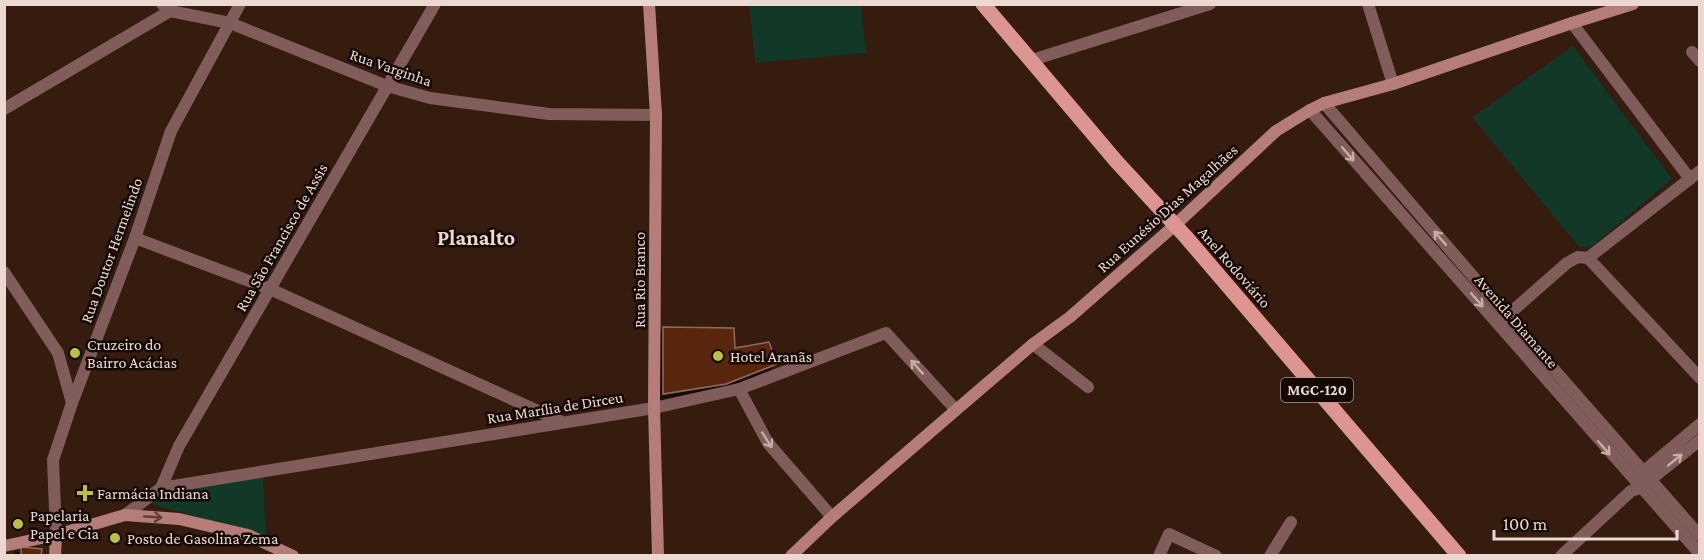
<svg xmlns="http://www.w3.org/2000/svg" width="1704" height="560" font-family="'Crimson Pro',serif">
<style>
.green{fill:#123828}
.building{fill:#59270f;stroke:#8c6b5d;stroke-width:1.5;filter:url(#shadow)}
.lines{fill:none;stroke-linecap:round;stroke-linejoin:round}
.street{stroke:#805d5b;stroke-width:12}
.secondary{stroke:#b47d7a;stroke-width:12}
.primary{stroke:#dd9592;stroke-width:15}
.oneway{stroke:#c6ada7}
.oneway2{stroke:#5d3d3a}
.poi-dot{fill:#bbc045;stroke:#150905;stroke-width:2}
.labels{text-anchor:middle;stroke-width:5;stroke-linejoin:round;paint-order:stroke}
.shield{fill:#150905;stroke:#ab9a93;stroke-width:1.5}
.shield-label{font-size:15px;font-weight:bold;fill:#ebd8d0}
.street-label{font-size:16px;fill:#ebd8d0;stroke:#150905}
.poi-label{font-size:16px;fill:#ebd8d0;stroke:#150905;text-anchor:start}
.district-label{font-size:22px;font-weight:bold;fill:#ebd8d0;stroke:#150905}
</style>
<defs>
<filter id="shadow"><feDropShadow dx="-5.5" dy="5.5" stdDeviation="0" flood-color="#0009"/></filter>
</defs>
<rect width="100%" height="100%" fill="#361b0f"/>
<g class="green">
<polygon points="749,5 861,5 866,53 755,63"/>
<polygon points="1573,46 1672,179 1591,247 1579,247 1472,117"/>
<polygon points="263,476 266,536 151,504 165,494"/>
</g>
<g class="building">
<polygon points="663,327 734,328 735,348 769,342 777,364 726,384 663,394"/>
<polygon points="21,547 42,549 41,556 21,556"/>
</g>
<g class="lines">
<g class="street">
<polyline points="162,4 170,11 230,23 387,86 430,98 549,114 656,115"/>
<polyline points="1368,4 1393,84"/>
<polyline points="1572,23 1690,179"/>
<polyline points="1692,52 1700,61"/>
<polyline points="1032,60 1210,4"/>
<polyline points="1324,103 1507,316 1700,536"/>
<polyline points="4,109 170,11"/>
<polyline points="1310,110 1700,554"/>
<polyline points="135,238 270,289 560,421"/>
<polyline points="1588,258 1700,378"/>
<polyline points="4,272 58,353 72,403"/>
<polyline points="1501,321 1567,263 1578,257 1588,258 1700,171"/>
<polyline points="1033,344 1088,387"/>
<polyline points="739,389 768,443 832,517"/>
<polyline points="1639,475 1700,424"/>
<polyline points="161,488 179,446 435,4"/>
<polyline points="125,515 161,488 654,408 739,389 886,333 956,410"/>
<polyline points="56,535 53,460 72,403 135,238 171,131 240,4"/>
<polyline points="1159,556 1169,534 1216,556"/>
<polyline points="1270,556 1291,522"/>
<polyline points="1561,556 1631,491 1640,488 1700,440"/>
</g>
<g class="secondary">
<polyline points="649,4 656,115 654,408 658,556"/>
<polyline points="4,546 56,535 125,515 179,519 248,535 293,556"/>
<polyline points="55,556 56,535"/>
<polyline points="791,556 832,517 956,410 1033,344 1070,317 1174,226 1276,131 1310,110 1324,103 1393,84 1572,23 1633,4"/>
</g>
<polyline class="primary" points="983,4 1116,161 1186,237 1459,556"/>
</g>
<defs><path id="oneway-shaft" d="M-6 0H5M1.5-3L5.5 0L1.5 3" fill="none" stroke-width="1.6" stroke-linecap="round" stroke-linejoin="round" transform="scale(1.5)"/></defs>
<g class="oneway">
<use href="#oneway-shaft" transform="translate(1348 154) rotate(49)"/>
<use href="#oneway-shaft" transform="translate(1440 238) rotate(-131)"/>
<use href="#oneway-shaft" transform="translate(1477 300) rotate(49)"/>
<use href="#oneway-shaft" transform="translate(917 367) rotate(-132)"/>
<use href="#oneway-shaft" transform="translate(767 440) rotate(57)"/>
<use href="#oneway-shaft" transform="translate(1604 448) rotate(49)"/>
<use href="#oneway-shaft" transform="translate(1675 460) rotate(-39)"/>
</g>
<use class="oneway2" href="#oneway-shaft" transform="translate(153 517) rotate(4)"/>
<g class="poi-dot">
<circle cx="75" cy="353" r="6"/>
<circle cx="718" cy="356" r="6"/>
<path d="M82 484h6v6h6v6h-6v6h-6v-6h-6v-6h6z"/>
<circle cx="18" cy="524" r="6"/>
<circle cx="115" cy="538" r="6"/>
</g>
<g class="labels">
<rect class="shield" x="1281" y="378" width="72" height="24" rx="4.5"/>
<g class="shield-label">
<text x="1317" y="395">MGC-120</text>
</g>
<g class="street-label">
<text transform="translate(391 67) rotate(19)" y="6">Rua Varginha</text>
<text transform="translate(1167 208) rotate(-42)" y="6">Rua Eunésio Dias Magalhães</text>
<text transform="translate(281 237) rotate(-60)" y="6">Rua São Francisco de Assis</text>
<text transform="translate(111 250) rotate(-70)" y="6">Rua Doutor Hermelindo</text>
<text transform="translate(1235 267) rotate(49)" y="6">Anel Rodoviário</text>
<text transform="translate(639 280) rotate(-90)" y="6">Rua Rio Branco</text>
<text transform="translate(1517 321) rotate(49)" y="6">Avenida Diamante</text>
<text transform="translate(555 407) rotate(-9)" y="6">Rua Marília de Dirceu</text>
</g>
<g class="poi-label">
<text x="87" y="350">Cruzeiro do<tspan x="87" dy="18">Bairro Acácias</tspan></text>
<text x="730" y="362">Hotel Aranãs</text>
<text x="97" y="499">Farmácia Indiana</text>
<text x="30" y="521">Papelaria<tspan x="30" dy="18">Papel e Cia</tspan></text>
<text x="127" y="544">Posto de Gasolina Zema</text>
</g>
<g class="district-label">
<text x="476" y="245">Planalto</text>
</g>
</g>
<rect width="1704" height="560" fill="none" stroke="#ebd8d0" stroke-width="12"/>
<path d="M1494 530v9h183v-9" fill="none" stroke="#ebd8d0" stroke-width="3"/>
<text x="1503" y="530" font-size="18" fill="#ebd8d0" stroke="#150905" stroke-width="4.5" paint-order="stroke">100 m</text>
</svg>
